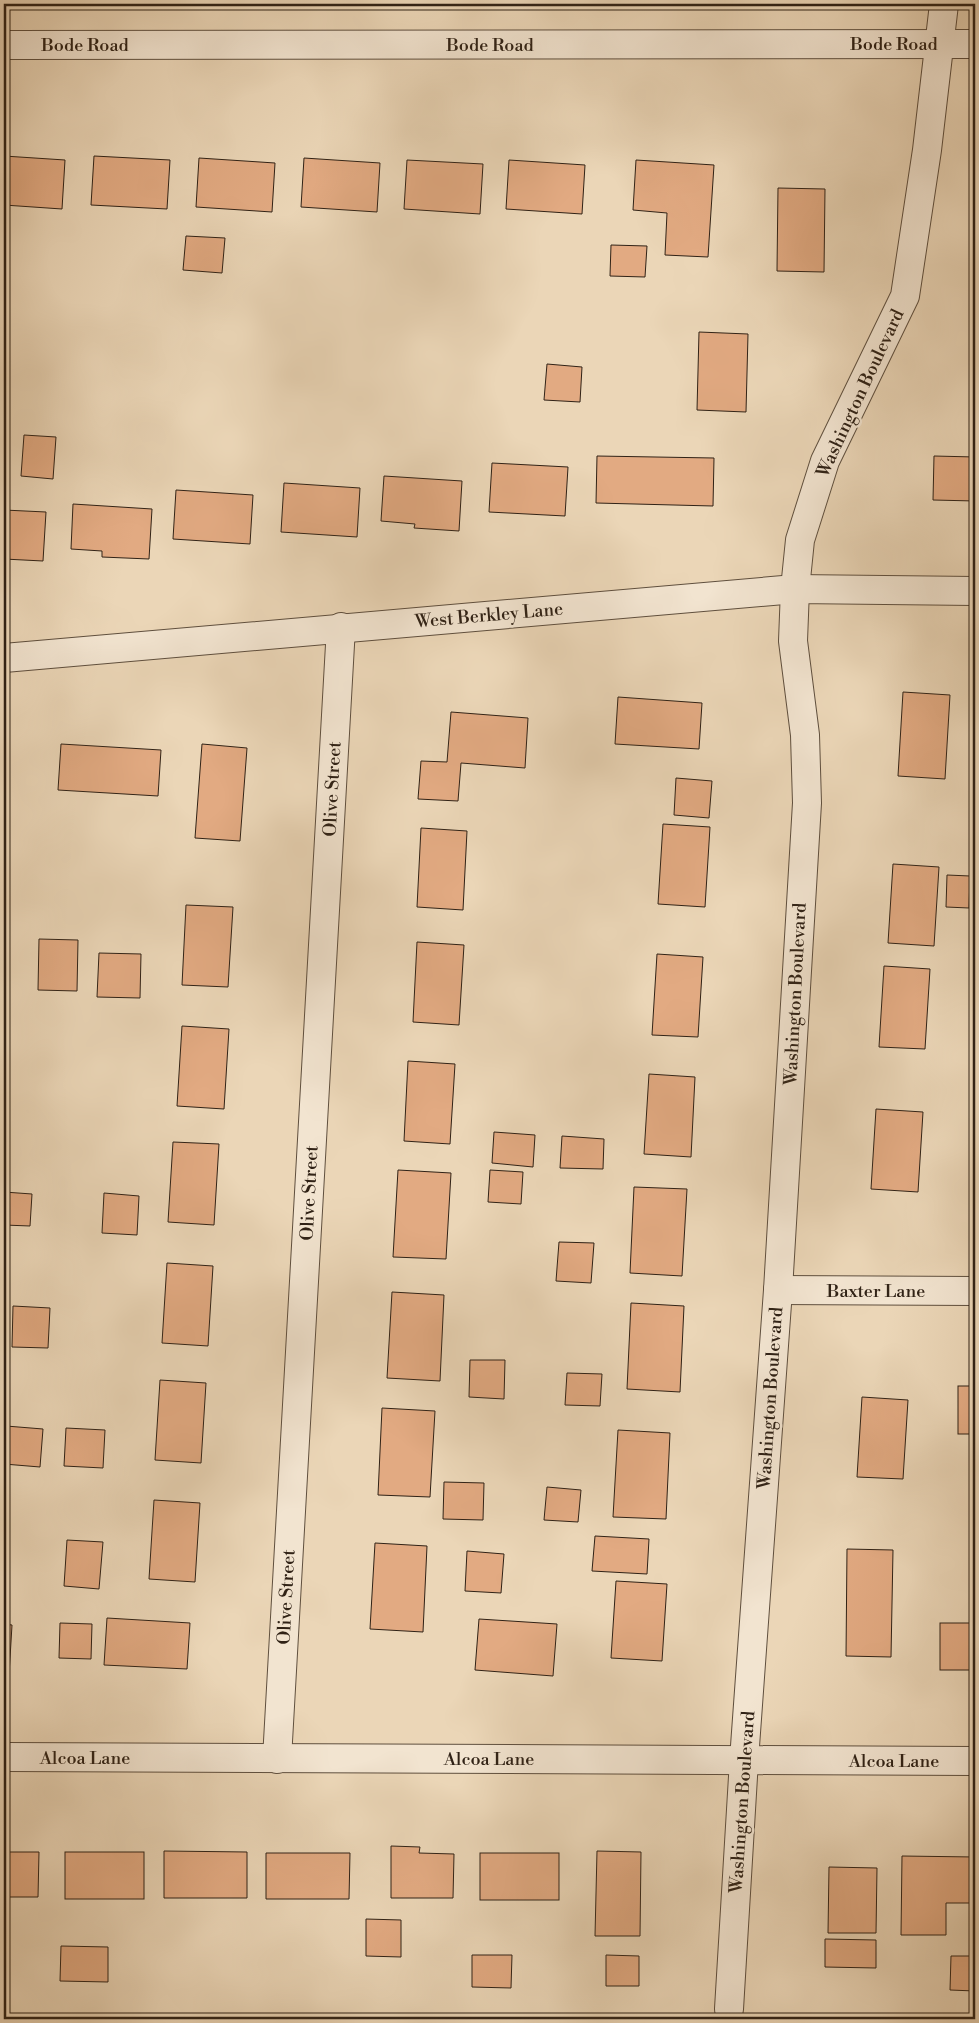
<svg xmlns="http://www.w3.org/2000/svg" width="979" height="2023" font-family="'Libre Bodoni',serif">
<style>
.building{fill:#e2aa82;stroke:#302216}
.lines{fill:none;stroke-linecap:round;stroke-linejoin:round}
.minor-casing{stroke:#5f4f3e;stroke-width:30}
.tertiary-casing{stroke:#5f4f3e;stroke-width:30}
.minor{stroke:#f2e4d0;stroke-width:28}
.tertiary{stroke:#f2e4d0;stroke-width:28}
.labels{text-anchor:middle;stroke-width:5;stroke-linejoin:round;paint-order:stroke}
.street-label{font-size:18px;fill:#302216;stroke:#f2e4d0}
</style>
<rect width="100%" height="100%" fill="#ebd6b7"/>
<filter id="stains"><feTurbulence type="fractalNoise" baseFrequency=".004" numOctaves="4"/><feColorMatrix values="0 0 0 0 .2 0 0 0 0 .09 0 0 0 0 .02 0 0 0 .5 -.17"/></filter>
<radialGradient id="worn" r=".72"><stop offset=".6" stop-color="#630" stop-opacity="0"/><stop offset="1" stop-color="#630" stop-opacity=".3"/></radialGradient>
<g class="building">
<polygon points="4,156 65,160 62,209 4,205"/>
<polygon points="94,156 170,160 167,209 91,205"/>
<polygon points="199,158 275,163 272,212 196,207"/>
<polygon points="304,158 380,163 377,212 301,207"/>
<polygon points="407,160 483,164 480,214 404,209"/>
<polygon points="509,160 585,165 582,214 506,209"/>
<polygon points="636,160 714,165 708,257 665,255 667,213 633,210"/>
<polygon points="778,188 825,189 824,272 777,271"/>
<polygon points="186,236 225,238 222,273 183,270"/>
<polygon points="611,245 647,246 645,277 610,276"/>
<polygon points="699,332 748,334 746,412 697,410"/>
<polygon points="547,364 582,367 580,402 544,400"/>
<polygon points="24,435 56,437 53,479 21,476"/>
<polygon points="597,456 714,458 713,506 596,503"/>
<polygon points="934,456 975,457 975,501 933,500"/>
<polygon points="492,463 568,467 565,516 489,512"/>
<polygon points="384,476 462,481 459,531 414,528 415,524 381,521"/>
<polygon points="284,483 360,488 357,537 281,532"/>
<polygon points="176,490 253,495 250,544 173,539"/>
<polygon points="73,504 152,509 149,559 102,557 102,551 71,549"/>
<polygon points="4,510 46,512 43,561 4,559"/>
<polygon points="903,692 950,695 945,779 898,776"/>
<polygon points="618,697 702,703 699,749 615,744"/>
<polygon points="451,712 528,718 525,768 461,763 458,801 418,799 421,761 447,762"/>
<polygon points="61,744 161,750 158,796 58,790"/>
<polygon points="202,744 247,748 240,841 195,838"/>
<polygon points="676,778 712,781 709,818 674,815"/>
<polygon points="663,824 710,827 705,907 658,904"/>
<polygon points="421,828 467,831 463,910 417,907"/>
<polygon points="893,864 939,867 934,946 888,943"/>
<polygon points="947,875 970,876 969,908 946,907"/>
<polygon points="186,905 233,907 228,987 182,985"/>
<polygon points="973,917 975,917 975,954 972,954"/>
<polygon points="39,939 78,940 77,991 38,990"/>
<polygon points="417,942 464,945 459,1025 413,1022"/>
<polygon points="99,953 141,954 140,998 97,997"/>
<polygon points="657,954 703,957 698,1037 652,1035"/>
<polygon points="884,966 930,969 925,1049 879,1047"/>
<polygon points="182,1026 229,1029 224,1109 177,1106"/>
<polygon points="408,1061 455,1064 450,1144 404,1141"/>
<polygon points="649,1074 695,1077 691,1157 644,1154"/>
<polygon points="876,1109 923,1112 918,1192 871,1189"/>
<polygon points="494,1132 535,1135 533,1167 492,1163"/>
<polygon points="562,1136 604,1139 603,1169 560,1168"/>
<polygon points="173,1142 219,1144 214,1225 168,1222"/>
<rect x="971" y="1155" width="4" height="47"/>
<polygon points="398,1170 451,1173 446,1259 393,1257"/>
<polygon points="490,1170 523,1172 521,1204 488,1202"/>
<polygon points="634,1187 687,1189 682,1276 630,1273"/>
<polygon points="4,1192 32,1194 30,1226 4,1225"/>
<polygon points="104,1193 139,1196 137,1235 102,1233"/>
<polygon points="559,1242 594,1243 591,1283 556,1281"/>
<polygon points="167,1263 213,1266 208,1346 162,1343"/>
<polygon points="392,1292 444,1295 440,1381 387,1378"/>
<polygon points="631,1303 684,1306 680,1392 627,1389"/>
<polygon points="13,1306 50,1308 48,1348 12,1347"/>
<polygon points="470,1360 505,1360 504,1399 469,1397"/>
<polygon points="567,1373 602,1374 600,1406 565,1405"/>
<polygon points="160,1380 206,1383 201,1463 155,1460"/>
<rect x="958" y="1386" width="17" height="48"/>
<polygon points="862,1397 908,1400 903,1479 857,1477"/>
<polygon points="382,1408 435,1411 430,1497 378,1495"/>
<polygon points="6,1426 43,1429 40,1467 4,1464"/>
<polygon points="66,1428 105,1430 103,1468 64,1466"/>
<polygon points="618,1430 670,1433 666,1519 613,1517"/>
<polygon points="444,1482 484,1483 483,1520 443,1519"/>
<polygon points="547,1487 581,1490 578,1522 544,1520"/>
<polygon points="154,1500 200,1503 195,1582 149,1579"/>
<polygon points="595,1536 649,1539 647,1574 592,1571"/>
<polygon points="67,1540 103,1542 99,1589 64,1586"/>
<polygon points="375,1543 427,1546 423,1632 370,1629"/>
<polygon points="847,1549 893,1550 891,1657 846,1656"/>
<polygon points="467,1551 504,1554 501,1593 465,1591"/>
<polygon points="616,1581 667,1584 662,1661 611,1658"/>
<polygon points="107,1618 190,1623 187,1669 104,1665"/>
<polygon points="479,1619 557,1624 553,1676 475,1670"/>
<polygon points="60,1623 92,1624 91,1659 59,1658"/>
<rect x="940" y="1623" width="35" height="47"/>
<polygon points="4,1624 12,1625 9,1675 4,1675"/>
<polygon points="4,1846 4,1852 39,1852 38,1897 4,1897"/>
<polygon points="391,1846 420,1847 419,1853 454,1854 453,1898 391,1898"/>
<polygon points="164,1851 247,1852 247,1898 164,1898"/>
<polygon points="597,1851 641,1852 640,1936 595,1936"/>
<rect x="65" y="1852" width="79" height="47"/>
<polygon points="266,1853 350,1853 349,1899 266,1899"/>
<rect x="480" y="1853" width="79" height="47"/>
<polygon points="902,1856 975,1857 975,1903 946,1903 946,1935 901,1935"/>
<polygon points="829,1867 877,1868 876,1933 828,1933"/>
<polygon points="366,1919 401,1920 401,1957 366,1956"/>
<polygon points="825,1939 876,1940 876,1968 825,1967"/>
<polygon points="61,1946 108,1947 108,1982 60,1981"/>
<polygon points="472,1955 512,1955 511,1988 472,1987"/>
<polygon points="606,1955 639,1956 639,1986 606,1986"/>
<polygon points="951,1956 975,1956 975,1991 950,1990"/>
</g>
<g class="lines">
<g class="minor-casing">
<g id="minor">
<polyline points="4,658 795,589 975,591"/>
<polyline points="778,1290 975,1291"/>
<polyline points="4,1757 975,1761"/>
<polyline points="277,1759 341,627"/>
<polyline points="729,2009 744,1760 778,1290 807,803 805,735 793,641 795,589 800,540 825,461 905,296 927,150 944,4"/>
</g>
</g>
<g class="tertiary-casing">
<polyline id="tertiary" points="4,45 975,44"/>
</g>
<use href="#minor" class="minor"/>
<use href="#tertiary" class="tertiary"/>
</g>
<g class="labels">
<g class="street-label">
<text x="894" y="50">Bode Road</text>
<text x="85" y="51">Bode Road</text>
<text x="490" y="51">Bode Road</text>
<text transform="translate(860 393) rotate(-65)" y="6">Washington Boulevard</text>
<text transform="translate(489 615) rotate(-5)" y="6">West Berkley Lane</text>
<text transform="translate(332 789) rotate(-87)" y="6">Olive Street</text>
<text transform="translate(795 994) rotate(-87)" y="6">Washington Boulevard</text>
<text transform="translate(309 1193) rotate(-87)" y="6">Olive Street</text>
<text x="876" y="1297">Baxter Lane</text>
<text transform="translate(770 1398) rotate(-86)" y="6">Washington Boulevard</text>
<text transform="translate(286 1597) rotate(-87)" y="6">Olive Street</text>
<text x="85" y="1764">Alcoa Lane</text>
<text x="489" y="1765">Alcoa Lane</text>
<text x="894" y="1767">Alcoa Lane</text>
<text transform="translate(742 1802) rotate(-86)" y="6">Washington Boulevard</text>
</g>
</g>
<rect width="979" height="2023" fill="none" stroke="#ebd6b7" stroke-width="20"/>
<rect x="5" y="5" width="969" height="2013" fill="none" stroke="#302216" stroke-width="2.5"/>
<rect x="10" y="10" width="959" height="2003" fill="none" stroke="#302216"/>
<rect width="100%" height="100%" filter="url(#stains)"/>
<rect width="100%" height="100%" fill="url(#worn)"/>
</svg>
